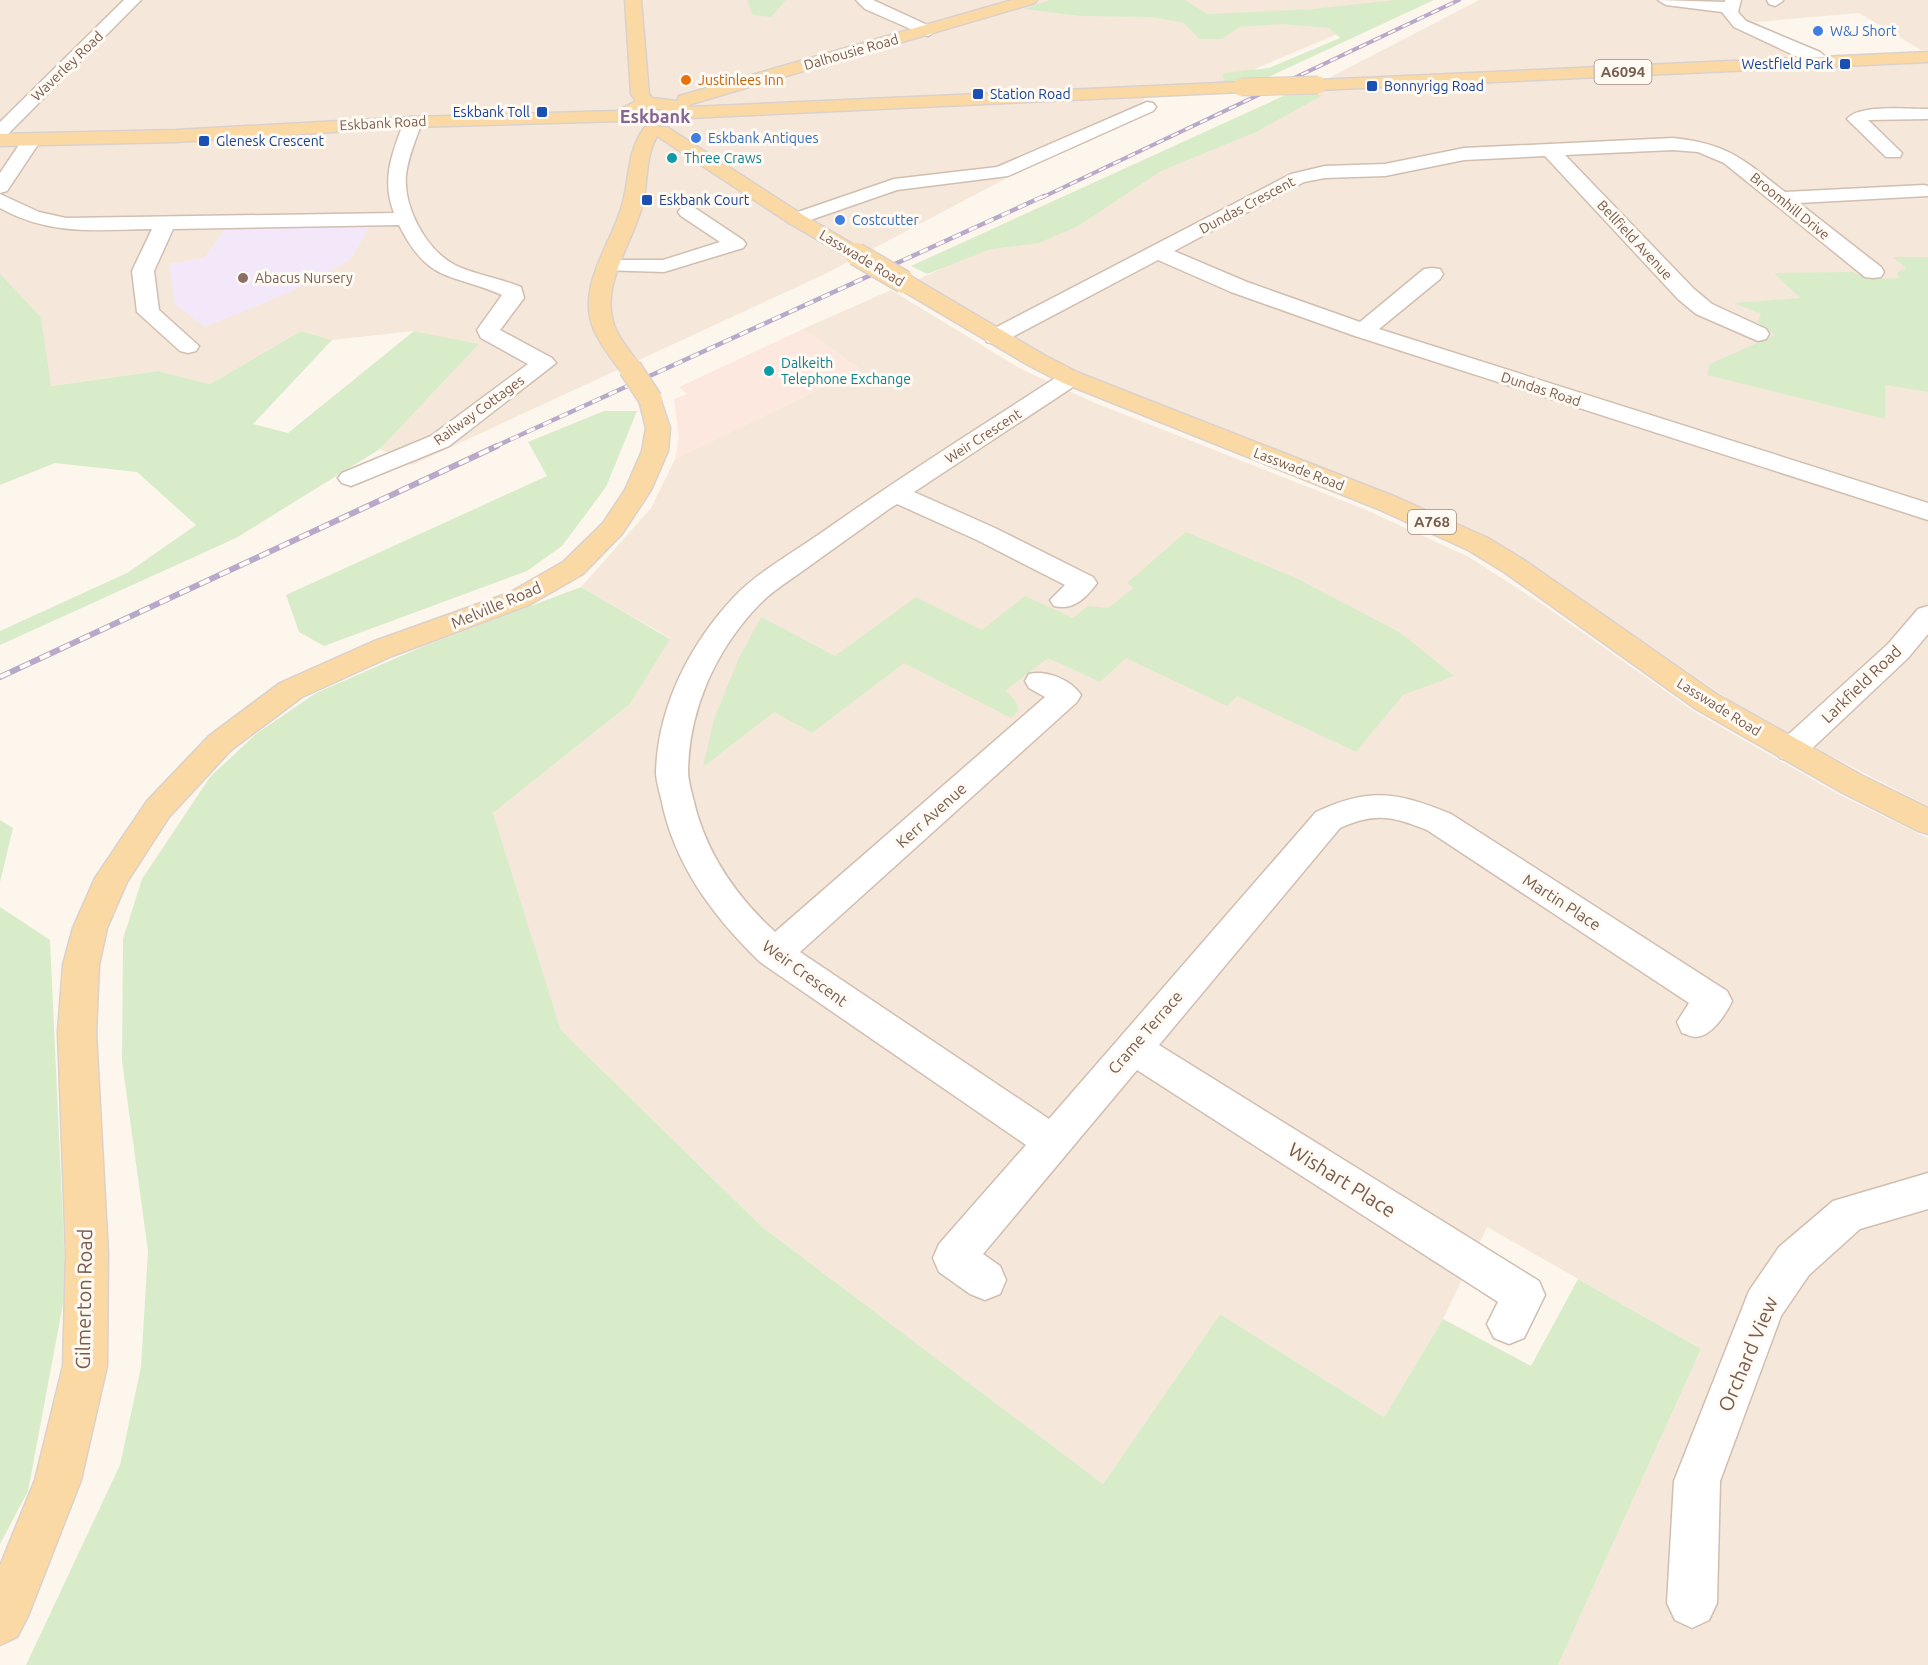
<svg xmlns="http://www.w3.org/2000/svg" width="1928" height="1665" font-family="Ubuntu,sans-serif">
<style>
.residential{fill:#f5e8da}
.commercial{fill:#fde8e0}
.education{fill:#f3e8fa}
.green{fill:#d8ecc9}
.lines{fill:none;stroke-linecap:round;stroke-linejoin:round}
.minor-casing{stroke:#d1beb0;stroke-width:3}
.major-casing{stroke:#dad1cd;stroke-width:3}
.minor{fill:#fff;fill-rule:evenodd}
.major{fill:#fbd9a5;fill-rule:evenodd}
.rail-far2-casing{stroke:#b9a8c9;stroke-width:4}
.rail-far1-casing{stroke:#b9a8c9;stroke-width:4.5}
.rail-casing{stroke:#b9a8c9;stroke-width:6}
.rail-far2{stroke:#fffaf3;stroke-width:2;stroke-dasharray:8;stroke-linecap:butt}
.rail-far1{stroke:#fffaf3;stroke-width:3;stroke-dasharray:9;stroke-linecap:butt}
.rail{stroke:#fffaf3;stroke-width:4;stroke-dasharray:11;stroke-linecap:butt}
.major-bridge-far1-casing{stroke:#dad1cd;stroke-width:19;stroke-linecap:butt}
.major-bridge-casing{stroke:#dad1cd;stroke-width:25;stroke-linecap:butt}
.major-bridge-far1{stroke:#fbd9a5;stroke-width:17}
.major-bridge{stroke:#fbd9a5;stroke-width:22}
.shop-dot{fill:#3f7fe0;stroke:#fffaf3;stroke-width:2}
.transit-dot{fill:#1a4fb4;stroke:#fffaf3;stroke-width:2}
.food-dot{fill:#e8710a;stroke:#fffaf3;stroke-width:2}
.culture-dot{fill:#0f9aa8;stroke:#fffaf3;stroke-width:2}
.education-dot{fill:#8d6e63;stroke:#fffaf3;stroke-width:2}
.labels{text-anchor:middle;stroke-width:6;stroke-linejoin:round;paint-order:stroke}
.far-shop-label{font-size:14px;fill:#366cbe;stroke:#fffaf3;text-anchor:start}
.far-street-label{font-size:14px;fill:#7a5c4d;stroke:#fffaf3}
.far-transit-label{font-size:14px;fill:#164399;stroke:#fffaf3;text-anchor:start}
.far-food-label{font-size:14px;fill:#c56008;stroke:#fffaf3;text-anchor:start}
.far-culture-label{font-size:14px;fill:#0d838f;stroke:#fffaf3;text-anchor:start}
.far-education-label{font-size:14px;fill:#785e54;stroke:#fffaf3;text-anchor:start}
.shield{fill:#fffaf3;stroke:#a28b7f;stroke-width:1.5}
.shield-label{font-size:15px;font-weight:bold;fill:#7a5c4d}
.street-label{font-size:16px;fill:#7a5c4d;stroke:#fffaf3}
.far-district-label{font-size:18px;font-weight:bold;fill:#846695;stroke:#fffaf3}
.near-street-label{font-size:20px;fill:#7a5c4d;stroke:#fffaf3}
</style>
<rect width="100%" height="100%" fill="#fdf6ec"/>
<g class="residential">
<polygon points="0,0 1418,0 1224,82 1149,87 1141,107 827,273 412,465 380,449 478,345 414,331 332,340 301,331 210,384 158,371 50,386 41,317 0,275"/>
<polygon points="1479,0 1928,0 1928,50 1921,50 1859,13 1756,22 1772,34 1828,56 1327,79"/>
<polygon points="1928,61 1928,806 1753,716 1515,554 1441,514 1233,437 1082,377 1031,350 917,280 1319,88"/>
<polygon points="891,290 1021,369 1093,402 1364,509 1469,557 1548,608 1695,712 1838,794 1928,838 1928,1665 1558,1665 1701,1349 1487,1227 1443,1319 1384,1417 1220,1314 1103,1484 761,1226 561,1030 493,813 630,704 670,638 581,587 651,508 675,459 860,369 803,329"/>
</g>
<polygon class="commercial" points="803,329 860,369 675,459 679,438 674,399 687,394 679,387"/>
<polygon class="education" points="371,225 350,260 288,293 205,327 175,304 169,264 204,258 226,228"/>
<g class="green">
<polygon points="747,0 786,0 771,17 753,15"/>
<polygon points="1050,0 1185,0 1207,14 1313,9 1395,0 1434,0 1262,80 1224,82 1223,73 1269,68 1340,38 1329,28 1281,24 1240,27 1222,39 1199,39 1184,23 1152,17 1080,16 1024,9"/>
<polygon points="1292,92 1323,95 1256,132 1161,171 1078,226 1039,243 991,249 927,274 911,266"/>
<path d="M652 110 664 111 672 117C663 127 647 127 635 120L637 115Z"/>
<polygon points="1893,257 1928,257 1928,392 1885,385 1885,419 1707,375 1710,364 1775,335 1762,328 1758,321 1761,314 1734,303 1800,298 1774,273 1852,272 1870,279 1899,278 1897,273 1906,268"/>
<polygon points="0,274 41,317 51,386 158,371 210,384 301,331 332,340 253,424 288,433 414,331 479,344 380,449 236,538 0,645 0,631 127,573 196,525 137,472 55,463 0,485"/>
<polygon points="604,411 637,411 606,487 562,546 527,571 324,646 299,632 286,595 547,476 528,442"/>
<path d="M1186 532 1296 578 1401 633 1454 676 1403 695 1356 752 1237 696 1227 706 1126 658 1100 682 1048 658 1005 691C1012 697 1018 701 1018 711L1011 718 904 663 812 733 774 712 703 767 714 719 739 658 761 617 835 656 916 597 982 630 1025 596 1073 618 1088 606 1108 608 1134 588 1127 583Z"/>
<polygon points="581,587 670,639 630,704 493,813 561,1030 761,1226 1103,1484 1220,1314 1384,1417 1443,1319 1531,1366 1578,1279 1701,1349 1558,1665 26,1665 120,1465 141,1367 148,1251 122,1061 123,939 142,879 210,777 256,734 316,693 424,646"/>
<polygon points="0,820 13,828 0,882"/>
<polygon points="0,907 50,940 66,1288 28,1491 0,1544"/>
</g>
<g class="lines">
<g class="minor-casing">
<g id="minor">
<polygon points="124,0 141,0 6,136 0,138 0,122"/>
<polygon points="856,0 873,0 934,28 936,31 928,36 922,34 865,9"/>
<polygon points="1658,0 1725,2 1725,0 1741,0 1738,12 1746,21 1820,52 1831,62 1829,66 1817,66 1734,27 1722,12 1666,5"/>
<polygon points="1767,0 1783,0 1783,1 1775,6 1769,4"/>
<polygon points="1147,102 1153,103 1156,107 1153,111 1008,176 897,190 796,225 789,223 786,219 789,215 894,179 997,167"/>
<path d="M1928 109V119L1868 120 1902 153 1900 157H1886L1847 119C1858 104 1909 109 1928 109Z"/>
<path d="M413 117 419 118 422 122C416 139 408 157 406 175 403 207 426 250 455 265 476 275 499 278 521 287L524 298 500 330 552 358 556 363 449 446 351 486 342 483 338 478 342 473 431 436 528 364 481 338 477 330 502 295C449 272 429 284 399 225L173 229 154 271 159 310 199 346 196 351 188 353 180 351 137 312 132 271 152 229C97 230 50 236 0 208V194L39 212 66 218 394 213C381 180 392 153 404 122L407 118Z"/>
<polygon points="32,134 39,136 41,140 7,191 0,193 0,173 25,136"/>
<path d="M1673 138C1729 144 1742 159 1785 192L1924 185 1928 186V196L1799 203 1881 267 1884 272 1881 277 1873 278 1865 277 1724 163 1698 152 1673 150 1565 155 1694 289 1712 304 1766 329 1769 334 1766 339 1758 341 1696 314 1678 299 1545 156 1464 160 1385 176 1325 178 1304 182 1174 251 1247 282 1360 322 1424 269 1432 268 1440 269 1443 274 1440 279 1379 329 1928 503V520L1355 336 1231 292 1158 260 1003 342 995 344 987 342 984 337 987 332 1291 174 1325 166 1385 164 1464 148Z"/>
<polygon points="688,206 695,208 743,240 746,244 743,248 664,272 601,270 597,266 601,262 608,260 663,260 720,242 681,216 678,212 681,208"/>
<path d="M1071 371 1079 373 1083 378 1079 383 914 492 995 528 1093 577 1097 583C1086 598 1073 611 1054 606L1050 600 1065 585 977 540 897 504 889 509C861 529 832 550 804 570 787 582 768 594 754 610 714 654 689 711 688 771 688 780 691 790 693 798 705 852 735 895 775 932L1045 697 1029 688 1025 681 1029 674C1047 670 1071 680 1081 695L1077 702 800 952 1049 1119 1316 812C1370 787 1397 792 1451 814L1727 991 1732 1001C1726 1014 1712 1036 1696 1037 1692 1037 1686 1034 1682 1033L1677 1022 1689 1003 1427 830C1393 816 1374 812 1340 828L1159 1045 1539 1281 1545 1295 1524 1338 1509 1344 1494 1338 1487 1324 1498 1302 1137 1070 983 1254 1000 1266 1006 1280 1000 1294 985 1300 970 1294 939 1272 933 1258 939 1244 1026 1145 760 962C713 916 674 865 661 798 659 790 656 780 656 772 658 706 690 644 734 597 758 572 792 553 821 533 900 477 982 426 1063 373Z"/>
<polygon points="1928,606 1928,634 1908,658 1802,758 1791,761 1780,758 1775,750 1780,742 1888,644 1918,609"/>
<polygon points="1928,1173 1928,1209 1860,1229 1809,1275 1781,1316 1720,1481 1717,1603 1709,1620 1692,1628 1675,1620 1667,1603 1674,1481 1749,1291 1779,1247 1833,1201"/>
</g>
</g>
<g class="major-casing">
<g id="major">
<path d="M625 0H641L649 94 652 98 677 101 679 96 1012 0H1037L1035 3 688 105 692 107 1241 82 1247 83 1250 87 1247 91 1241 92 688 118C670 114 660 103 640 112 633 115 629 120 622 121L413 127 176 142 0 146V134L176 130 413 117 617 111 636 101 631 94Z"/>
<polygon points="1928,52 1928,62 1318,90 1312,89 1309,85 1312,81 1318,80"/>
<path d="M651 126 667 127 803 215 863 250 866 254 863 258 856 260 849 258 789 223 657 136C645 157 648 181 643 203 633 244 597 287 616 330 623 344 633 355 642 368L638 373 630 375 622 373C612 359 601 346 594 330 575 286 613 243 623 202 630 175 627 151 645 127Z"/>
<polygon points="904,276 912,277 1044,355 1079,373 1396,497 1488,538 1524,560 1718,695 1863,776 1928,808 1928,834 1916,830 1841,792 1696,709 1504,572 1468,550 1378,509 1063,383 1028,365 896,287 893,282 896,277"/>
<polygon points="651,393 659,395 670,428 668,451 651,490 622,534 583,574 529,605 392,656 302,697 231,750 169,817 127,882 107,928 99,965 96,1032 108,1255 107,1366 81,1480 28,1616 17,1637 0,1645 0,1566 35,1480 63,1366 66,1255 58,1032 63,965 73,928 95,878 147,801 209,736 280,683 372,642 509,593 563,562 603,523 625,490 642,451 646,428 639,400 643,395"/>
</g>
</g>
<use href="#minor" class="minor"/>
<use href="#major" class="major"/>
<g class="rail-far2-casing">
<polyline id="rail-far2" points="1041,198 1459,0"/>
</g>
<g class="rail-far1-casing">
<polyline id="rail-far1" points="494,447 1044,196"/>
</g>
<g class="rail-casing">
<polyline id="rail" points="0,677 497,446"/>
</g>
<use href="#rail-far2" class="rail-far2"/>
<use href="#rail-far1" class="rail-far1"/>
<use href="#rail" class="rail"/>
<g class="major-bridge-far1-casing">
<polyline id="major-bridge-far1" points="1241,87 1318,85"/>
</g>
<g class="major-bridge-casing">
<g id="major-bridge">
<polyline points="856,254 904,282"/>
<polyline points="630,368 651,400"/>
</g>
</g>
<use href="#major-bridge-far1" class="major-bridge-far1"/>
<use href="#major-bridge" class="major-bridge"/>
</g>
<g class="shop-dot">
<circle cx="1818" cy="31" r="6"/>
<circle cx="696" cy="138" r="6"/>
<circle cx="840" cy="220" r="6"/>
</g>
<g class="transit-dot">
<rect x="1839" y="58" width="12" height="12" rx="3"/>
<rect x="1366" y="80" width="12" height="12" rx="3"/>
<rect x="972" y="88" width="12" height="12" rx="3"/>
<rect x="536" y="106" width="12" height="12" rx="3"/>
<rect x="198" y="135" width="12" height="12" rx="3"/>
<rect x="641" y="194" width="12" height="12" rx="3"/>
</g>
<circle class="food-dot" cx="686" cy="80" r="6"/>
<g class="culture-dot">
<circle cx="672" cy="158" r="6"/>
<circle cx="769" cy="371" r="6"/>
</g>
<circle class="education-dot" cx="243" cy="278" r="6"/>
<g class="labels">
<g class="far-shop-label">
<text x="1830" y="36">W&amp;J Short</text>
<text x="708" y="143">Eskbank Antiques</text>
<text x="852" y="225">Costcutter</text>
</g>
<g class="far-street-label">
<text transform="translate(851 52) rotate(-16)" y="5">Dalhousie Road</text>
<text transform="translate(67 66) rotate(-44)" y="5">Waverley Road</text>
<text transform="translate(383 123) rotate(-3)" y="5">Eskbank Road</text>
<text transform="translate(1247 205) rotate(-28)" y="5">Dundas Crescent</text>
<text transform="translate(1790 206) rotate(39)" y="5">Broomhill Drive</text>
<text transform="translate(1635 240) rotate(47)" y="5">Bellfield Avenue</text>
<text transform="translate(862 258) rotate(31)" y="5">Lasswade Road</text>
<text transform="translate(1541 389) rotate(18)" y="5">Dundas Road</text>
<text transform="translate(479 410) rotate(-36)" y="5">Railway Cottages</text>
<text transform="translate(983 436) rotate(-33)" y="5">Weir Crescent</text>
<text transform="translate(1299 469) rotate(21)" y="5">Lasswade Road</text>
<text transform="translate(1719 707) rotate(32)" y="5">Lasswade Road</text>
</g>
<g class="far-transit-label">
<text x="1833" y="69" text-anchor="end">Westfield Park</text>
<text x="1384" y="91">Bonnyrigg Road</text>
<text x="990" y="99">Station Road</text>
<text x="530" y="117" text-anchor="end">Eskbank Toll</text>
<text x="216" y="146">Glenesk Crescent</text>
<text x="659" y="205">Eskbank Court</text>
</g>
<g class="far-food-label">
<text x="698" y="85">Justinlees Inn</text>
</g>
<g class="far-culture-label">
<text x="684" y="163">Three Craws</text>
<text x="781" y="368">Dalkeith<tspan x="781" dy="16">Telephone Exchange</tspan></text>
</g>
<g class="far-education-label">
<text x="255" y="283">Abacus Nursery</text>
</g>
<g class="shield">
<rect x="1594.5" y="60" width="57" height="24" rx="4.5"/>
<rect x="1408" y="510" width="48" height="24" rx="4.5"/>
</g>
<g class="shield-label">
<text x="1623" y="77">A6094</text>
<text x="1432" y="527">A768</text>
</g>
<g class="street-label">
<text transform="translate(496 605) rotate(-23)" y="6">Melville Road</text>
<text transform="translate(1861 684) rotate(-44)" y="6">Larkfield Road</text>
<text transform="translate(931 815) rotate(-42)" y="6">Kerr Avenue</text>
<text transform="translate(1562 902) rotate(33)" y="6">Martin Place</text>
<text transform="translate(805 973) rotate(36)" y="6">Weir Crescent</text>
<text transform="translate(1145 1032) rotate(-49)" y="6">Crame Terrace</text>
</g>
<g class="far-district-label">
<text x="655" y="123">Eskbank</text>
</g>
<g class="near-street-label">
<text transform="translate(1342 1180) rotate(32)" y="7">Wishart Place</text>
<text transform="translate(84 1299) rotate(-89)" y="7">Gilmerton Road</text>
<text transform="translate(1748 1354) rotate(-67)" y="7">Orchard View</text>
</g>
</g>
</svg>
